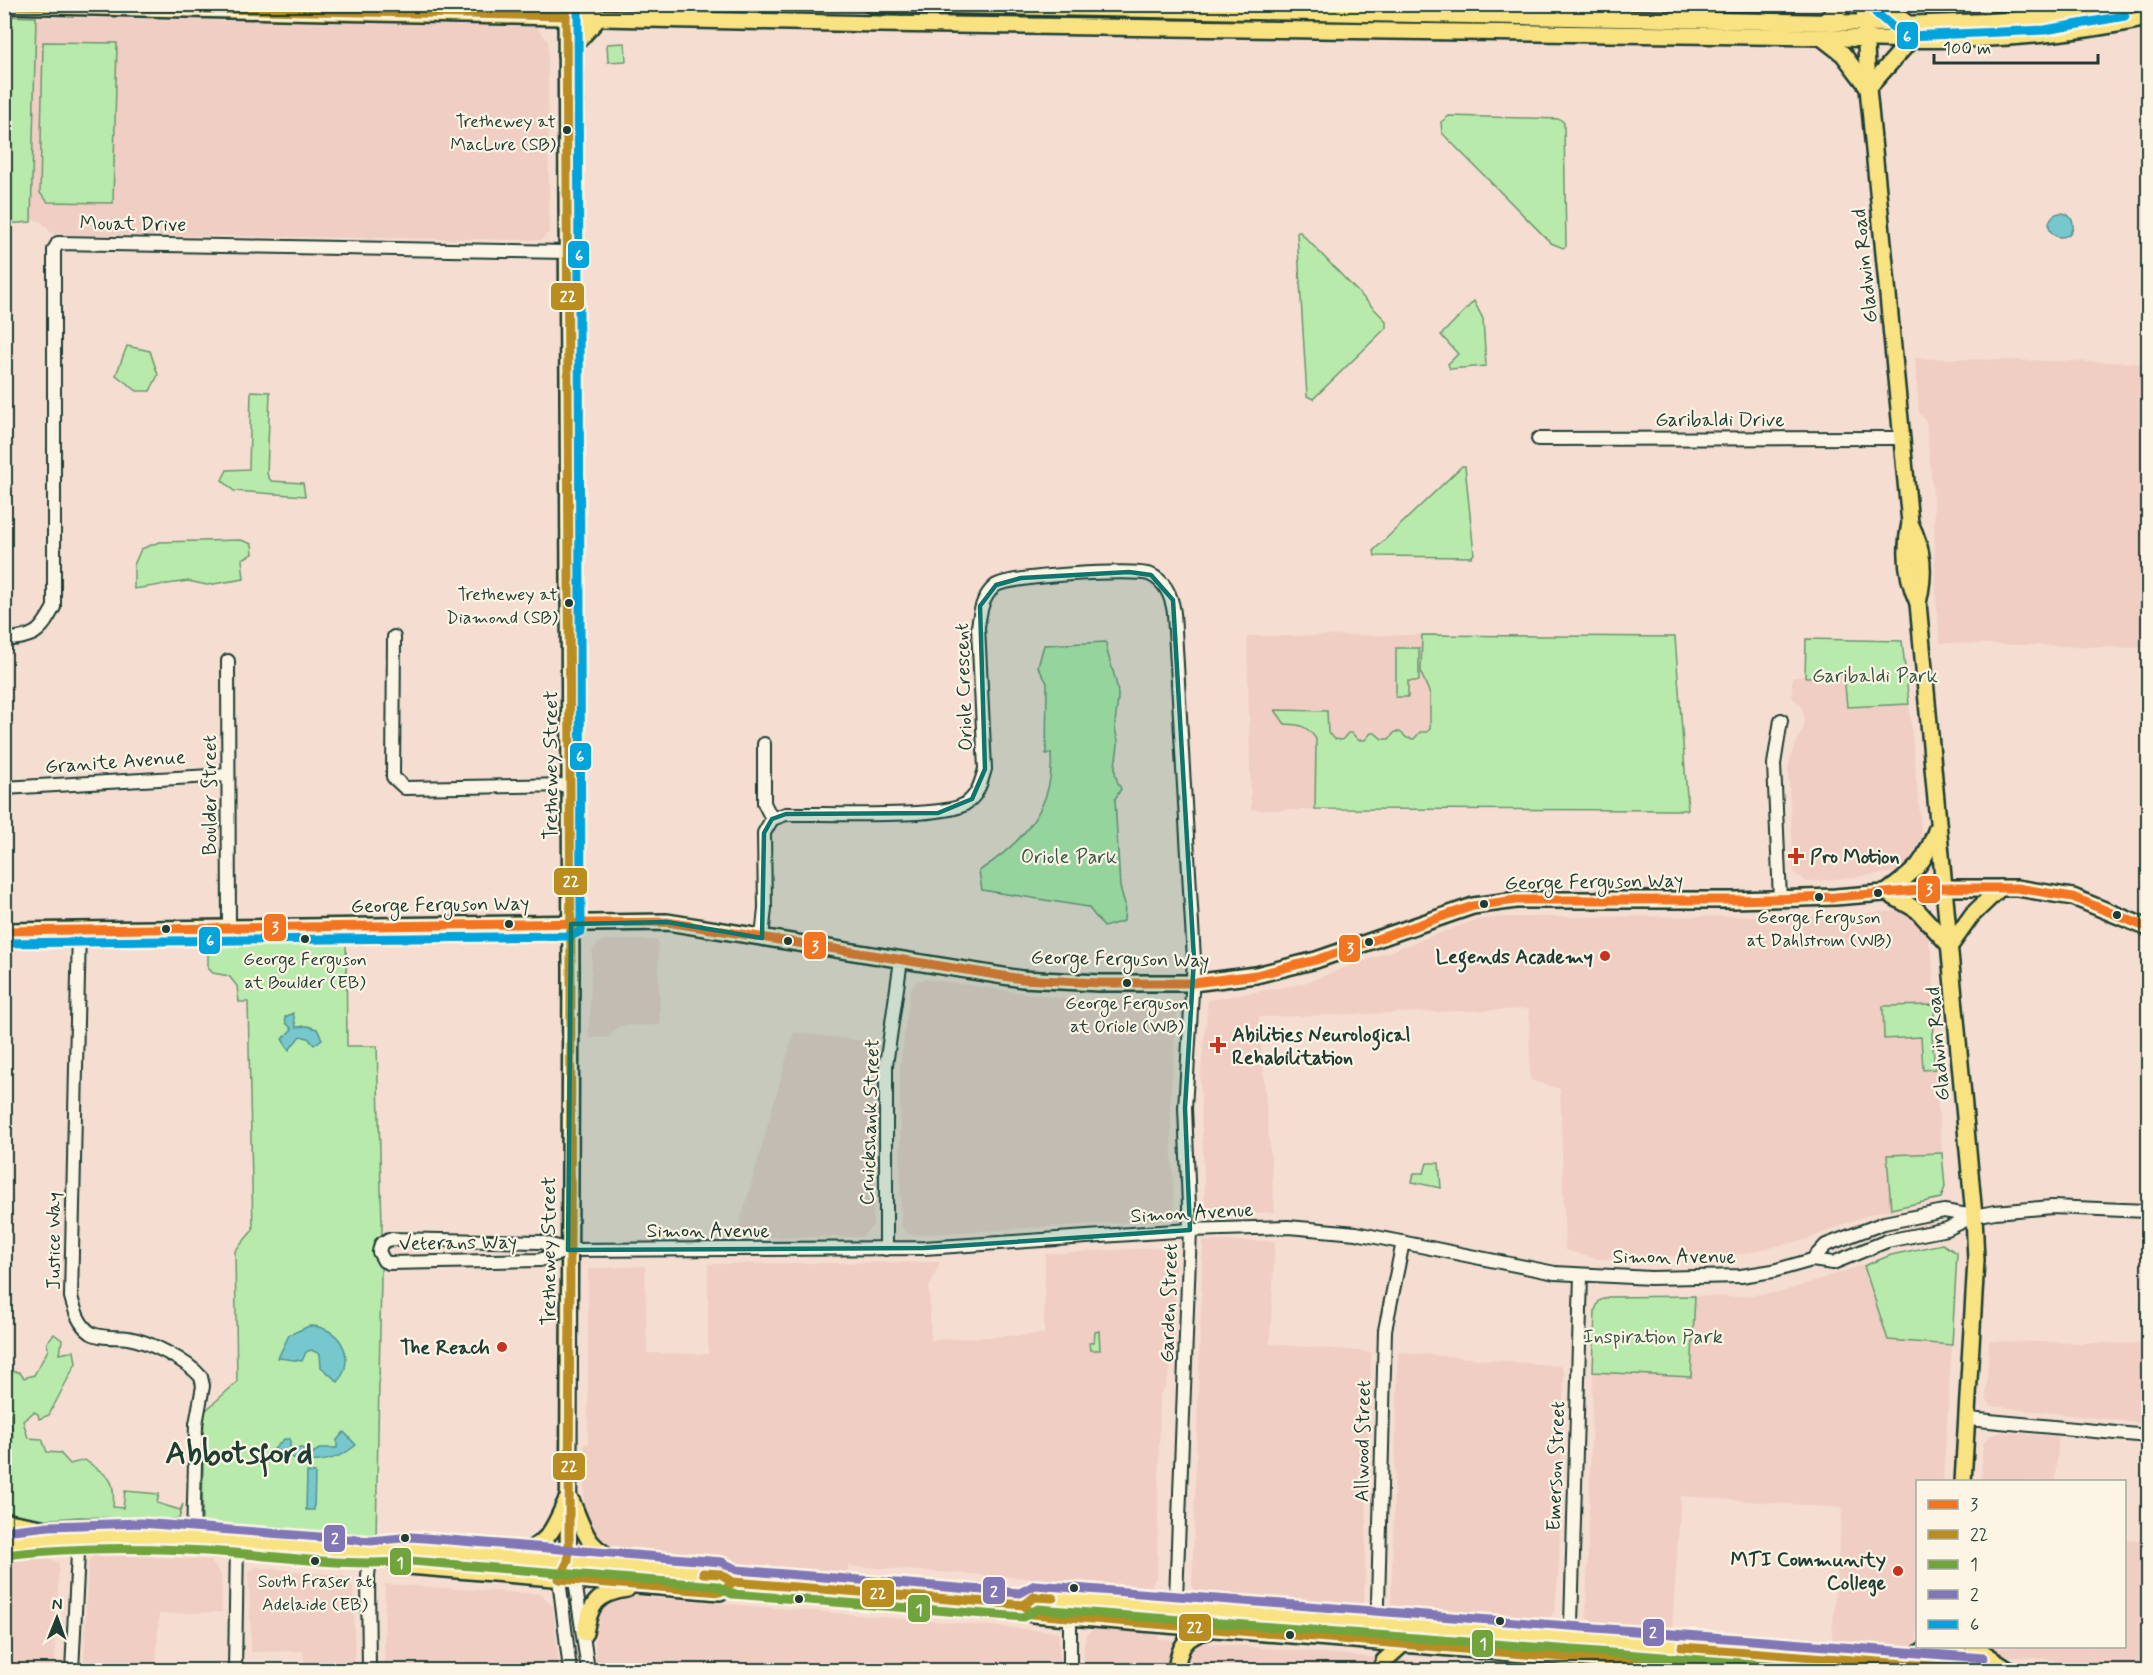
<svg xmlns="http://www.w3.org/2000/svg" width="2153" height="1675" font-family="Mynerve,sans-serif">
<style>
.built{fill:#f0cec3}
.green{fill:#b8ebab;stroke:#6c9470;stroke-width:1.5}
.water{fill:#77c8ce;stroke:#549090;stroke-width:1.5}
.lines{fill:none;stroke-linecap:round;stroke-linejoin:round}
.minor-casing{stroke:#1f3d34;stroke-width:16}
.major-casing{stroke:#1f3d34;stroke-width:20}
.minor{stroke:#fcf5e5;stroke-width:12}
.major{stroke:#f8e281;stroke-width:15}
.bus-1-casing{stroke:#fcf5e5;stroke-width:14}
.bus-2-casing{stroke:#fcf5e5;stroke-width:14}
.bus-3-casing{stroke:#fcf5e5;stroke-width:14}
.bus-4-casing{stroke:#fcf5e5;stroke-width:14}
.bus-5-casing{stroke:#fcf5e5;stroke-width:14}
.bus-1{stroke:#f37421;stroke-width:9}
.bus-2{stroke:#ba8d20;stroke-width:9}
.bus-3{stroke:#71a43c;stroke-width:9}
.bus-4{stroke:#8177b7;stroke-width:9}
.bus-5{stroke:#03a3dc;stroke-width:9}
.marked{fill:#0f766e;fill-opacity:0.2;stroke:#0f766e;stroke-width:4.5;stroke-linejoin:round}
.bus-dot{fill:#1f3d34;stroke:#fcf5e5;stroke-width:2}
.poi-dot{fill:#c8321e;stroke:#fcf5e5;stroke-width:2}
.labels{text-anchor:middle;stroke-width:4.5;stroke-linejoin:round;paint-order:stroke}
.bus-label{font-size:18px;fill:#1f3d34;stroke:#fcf5e5}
.street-label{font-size:20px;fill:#1f3d34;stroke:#fcf5e5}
.park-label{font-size:20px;fill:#365746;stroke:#fcf5e5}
.poi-label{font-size:20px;font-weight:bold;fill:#1f3d34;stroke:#fcf5e5;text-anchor:end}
.town-label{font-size:32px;font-weight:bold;fill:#1f3d34;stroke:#fcf5e5}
.line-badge{stroke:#fcf5e5;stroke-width:2}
.badge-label{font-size:16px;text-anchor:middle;font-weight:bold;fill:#fff}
</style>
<rect width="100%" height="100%" fill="#f5ded1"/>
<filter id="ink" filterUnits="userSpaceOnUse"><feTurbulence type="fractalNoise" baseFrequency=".0167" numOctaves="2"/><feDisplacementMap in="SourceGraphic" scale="12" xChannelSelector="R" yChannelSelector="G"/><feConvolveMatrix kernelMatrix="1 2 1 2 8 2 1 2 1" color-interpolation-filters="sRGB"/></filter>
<g filter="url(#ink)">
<g class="built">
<polygon points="36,17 537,27 548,41 549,232 541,240 52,234 40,221 31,220"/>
<polygon points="1915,358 2148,363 2148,648 1940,643 1935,582 1934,506 1926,421 1919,413"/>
<polygon points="1422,635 1675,637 1688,810 1251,810 1247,636"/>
<polygon points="1844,675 1847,707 1909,704 1922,838 1914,858 1899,872 1807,882 1794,873 1788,769 1791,755 1804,726 1804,715 1801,705 1792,697 1792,677"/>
<polygon points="1897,911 1912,918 1926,933 1932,953 1935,1005 1932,1036 1945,1187 1941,1198 1873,1213 1805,1240 1742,1254 1598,1259 1565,1250 1560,1089 1530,1080 1529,1009 1259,1017 1275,1212 1217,1216 1205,1206 1200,1079 1208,1000 1301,984 1476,920 1507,917 1825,916"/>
<polygon points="605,940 658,940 660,1025 619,1026 608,1038 589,1038 592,952 597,944"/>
<polygon points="926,979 1081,1001 1170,1001 1177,1010 1170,1104 1174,1208 1171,1215 1164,1220 913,1235 905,1232 901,1224 900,1067 910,991 916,982"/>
<polygon points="794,1032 874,1042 872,1063 873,1225 862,1237 736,1237"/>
<polygon points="1203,1241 1275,1241 1270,1344 1371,1352 1364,1605 1351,1616 1203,1604 1203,1599 1192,1588"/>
<polygon points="1942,1244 1957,1253 1952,1345 1943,1481 1918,1482 1917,1644 1907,1652 1831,1649 1842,1508 1681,1496 1672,1631 1593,1624 1586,1616 1593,1372 1690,1377 1695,1296 1733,1297 1782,1292 1891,1255"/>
<polygon points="1166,1247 1176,1258 1173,1358 1166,1385 1160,1395 1157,1576 1151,1586 848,1566 848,1572 641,1556 641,1560 627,1560 596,1545 584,1515 584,1444 588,1443 588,1269 645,1266 647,1353 708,1354 708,1264 940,1262 929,1288 931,1340 1044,1334 1045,1254"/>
<polygon points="1989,1341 2148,1344 2148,1424 1992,1406 1986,1399"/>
<polygon points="1398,1352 1561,1366 1564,1372 1559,1565 1555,1610 1549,1619 1471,1615 1470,1620 1399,1615 1391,1607"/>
<polygon points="2002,1432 2059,1437 2055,1481 1981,1481 1983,1443 1991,1435"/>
<polygon points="2148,1451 2148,1527 2141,1523 2139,1516 2144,1458"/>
<polygon points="2125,1539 2148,1541 2148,1670 2088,1669 2047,1659 2000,1656 1985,1647 2124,1646"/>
<polygon points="95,1554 210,1560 221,1575 222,1612 159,1614 156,1668 84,1664 88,1562"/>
<polygon points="45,1556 59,1563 54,1670 5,1670 5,1562"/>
<polygon points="256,1567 344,1576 349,1580 353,1587 355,1670 305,1670 303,1651 251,1652 249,1573"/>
<polygon points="385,1584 541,1594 553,1607 559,1670 384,1670"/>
<polygon points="612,1594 1059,1632 1059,1670 596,1670 594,1612"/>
<polygon points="1094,1629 1158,1634 1158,1639 1523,1670 1084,1670 1084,1644 1087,1634"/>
</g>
<g class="green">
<polygon points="5,16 36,17 31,222 5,224"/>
<polygon points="43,42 117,43 113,203 48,202 40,193"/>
<polygon points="625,43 626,61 608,62 607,44"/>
<polygon points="1449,116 1560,119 1564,123 1566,246 1563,248 1551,243 1442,133 1441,122"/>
<polygon points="1299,231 1386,321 1386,328 1313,399 1307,396 1297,233"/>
<polygon points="1474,301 1483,319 1486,366 1450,369 1448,364 1458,354 1441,335"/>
<polygon points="127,346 150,351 158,375 150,391 137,391 116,375"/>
<polygon points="251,391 270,392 267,474 271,481 303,483 305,496 234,491 222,480 227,470 249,469"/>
<polygon points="1462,466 1465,466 1474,554 1471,557 1375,556 1374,550"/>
<polygon points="241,540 252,544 253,554 242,559 244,579 207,585 188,581 134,589 134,565 141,549 159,542"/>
<path d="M1422 635 1675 637 1688 810 1315 809 1316 739C1307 725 1300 725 1285 724L1275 710 1327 711 1328 733 1335 739 1342 740 1348 733H1352L1358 740H1365L1371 733H1375L1382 739H1389L1395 732H1400L1407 738 1414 739 1420 732H1427L1430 729V694L1421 673Z"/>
<polygon points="1806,639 1902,641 1909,704 1847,707 1844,675 1805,677"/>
<path d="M1106 642C1107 660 1117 675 1118 695 1118 706 1115 717 1115 727 1115 733 1119 739 1118 745 1116 764 1111 771 1121 789L1115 799 1120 887 1125 904 1124 921 1104 927 1088 907 982 890 979 871C1022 843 1055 807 1051 753L1046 754 1047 683 1038 667 1044 645Z"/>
<polygon points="1396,648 1419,648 1419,681 1408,681 1408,697 1396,697"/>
<polygon points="346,941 347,1046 377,1046 382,1224 376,1538 202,1523 204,1412 237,1382 235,1251 253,1230 248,1002 239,1002 237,986 229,976 213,973 208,968 208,944"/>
<polygon points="1935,1005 1932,1036 1935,1069 1923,1070 1921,1037 1884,1039 1883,1006"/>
<polygon points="1942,1153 1945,1187 1941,1198 1891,1209 1887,1155"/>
<polygon points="1427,1163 1439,1163 1441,1188 1412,1182 1414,1173 1424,1173"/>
<polygon points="1942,1244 1957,1253 1952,1345 1888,1340 1864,1266 1891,1255"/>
<polygon points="1695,1296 1691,1377 1593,1372 1595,1310 1599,1301 1608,1297"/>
<polygon points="1099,1331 1100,1350 1090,1350 1089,1343 1094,1342 1095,1332"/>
<path d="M54 1334 62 1340 60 1354 74 1351 76 1363 49 1415 39 1419 38 1414 34 1412 23 1421 28 1438 42 1439 47 1452 60 1453 70 1464 85 1460C107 1477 116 1475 113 1507L123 1508 125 1491 159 1494 157 1503 180 1510 183 1504 179 1519 79 1517 38 1520 5 1513V1438H13L10 1413H5V1371L19 1372 24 1378 34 1375 48 1350 47 1342Z"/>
</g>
<g class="water">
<circle cx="2061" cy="225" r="12"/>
<polygon points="293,1013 296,1027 307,1026 317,1029 322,1039 314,1045 308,1038 300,1036 289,1050 282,1039 292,1029 286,1023 285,1017"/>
<path d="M309 1326C340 1326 357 1357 338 1382L321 1367 320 1354 311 1350 306 1352 302 1361 278 1358 289 1335Z"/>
<path d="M344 1432 356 1445C331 1466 301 1466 274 1449L284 1439H290V1448H302L311 1454 321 1448H337V1440Z"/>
<polygon points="307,1472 315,1473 314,1510 306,1510"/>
</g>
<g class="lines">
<g class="minor-casing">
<g id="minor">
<polyline points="1538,439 1902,438"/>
<polyline points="394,637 393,777 405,788 571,785"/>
<path d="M4 640C35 636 39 635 54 607V250L58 243 566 252"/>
<polyline points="228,661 229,928"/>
<polyline points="4,788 228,775"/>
<path d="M772 819 786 814C820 813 942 819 965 804 978 796 981 782 985 769L978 627C980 612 982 597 995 586 1007 576 1136 568 1151 575 1166 582 1172 598 1174 613L1194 959 1185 1108 1190 1230 1175 1625"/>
<polyline points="1780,899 1774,764 1781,720"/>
<path d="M79 930 71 1297C75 1311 79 1325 91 1333 101 1339 117 1336 128 1338 148 1341 188 1361 201 1377L203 1386 196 1424 193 1540"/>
<polyline points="762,938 765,908 764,833 772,819 764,803 764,744"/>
<polyline points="886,1249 886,1065 901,960"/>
<polyline points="568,1250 540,1260 389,1263 384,1261 379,1252 381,1244 389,1239 541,1242 568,1250 924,1248 1190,1230 1288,1227 1356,1233 1555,1273 1651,1278 1741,1276 1773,1271 1812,1260 1833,1263 1887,1241 1947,1229 1974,1216 1995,1212 2052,1207 2147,1211"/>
<polyline points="1812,1260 1826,1245 1884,1223 1944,1211 1974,1216"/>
<polyline points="1968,1419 2148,1436"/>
<polyline points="568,1561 559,1579 570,1670"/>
<polyline points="574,1574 588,1670"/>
<polyline points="1070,1618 1070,1670"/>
<polyline points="1377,1642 1385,1330 1403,1242"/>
<polyline points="1570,1659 1581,1275"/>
<polyline points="72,1670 79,1534"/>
<polyline points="235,1670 237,1543"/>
<polyline points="369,1670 368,1575 371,1553"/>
</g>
</g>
<g class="major-casing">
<g id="major">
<polyline points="566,4 571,972 568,1561"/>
<path d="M870 4 1908 24C1980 22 2052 21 2123 4"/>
<path d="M1864 4 1868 88 1910 523C1904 551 1906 577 1918 603L1974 1216 1976 1260 1963 1482"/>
<polyline points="1883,4 1908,24"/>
<path d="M4 5 879 24 1821 37C1931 42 2040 42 2148 18"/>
<polyline points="1825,21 1845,4"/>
<polyline points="1821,37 1843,54 1868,87"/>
<polyline points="566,54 599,18"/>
<polyline points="1868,88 1910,41"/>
<path d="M1910 523C1924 550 1925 574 1918 603"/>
<path d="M1887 892C1918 869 1924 864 1937 828"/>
<polyline points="1887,893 1917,910 1950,946"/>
<polyline points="4,931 667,922 1022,979 1099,983 1193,983 1256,975 1316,960 1473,906 1516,900 1734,900 1835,897 1945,888 2017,888 2073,897 2148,928"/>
<polyline points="1950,946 1972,915 2000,888"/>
<path d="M572 1502C585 1533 587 1549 620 1561"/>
<polyline points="4,1521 58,1531"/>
<path d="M4 1543C124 1524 251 1544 371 1553L411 1549 721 1574 733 1582 1024 1605 1034 1597 1983 1670"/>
<polyline points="377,1555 408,1566 720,1592 733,1582"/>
<path d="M516 1555C549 1544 553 1530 566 1501"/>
<polyline points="1024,1605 1032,1614 1719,1670"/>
<path d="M585 1633C590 1604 596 1594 627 1589"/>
<polyline points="1973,1646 2010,1670"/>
<polyline points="1901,1660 1910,1660 1929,1646"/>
<path d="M1176 1670C1179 1648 1184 1636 1208 1631"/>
<polyline points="1380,1670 1384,1661 1403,1644"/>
<polyline points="1939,1670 1940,1646"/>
<polyline points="1957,1670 1958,1646"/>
</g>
</g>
<use href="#minor" class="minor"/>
<use href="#major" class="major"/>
<g class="bus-1-casing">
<polyline id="bus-1" points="4,931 667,922 1022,979 1099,983 1193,983 1256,975 1316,960 1473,906 1516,900 1734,900 1835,897 1945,888 2017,888 2073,897 2148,928"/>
</g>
<g class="bus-2-casing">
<g id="bus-2">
<polyline points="566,4 571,972 569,1544 568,1561 559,1579 720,1592 733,1582"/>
<polyline points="4,5 566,16"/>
<polyline points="703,1573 721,1574 733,1582 1024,1605 1034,1597 1053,1598"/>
<polyline points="1024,1605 1032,1614 1719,1670"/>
<polyline points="1682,1647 1983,1670"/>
</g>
</g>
<g class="bus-3-casing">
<path id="bus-3" d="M5 1555C82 1546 157 1547 234 1553 293 1558 352 1567 411 1561L717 1586 732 1594 1023 1617 1038 1609 1833 1670"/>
</g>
<g class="bus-4-casing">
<polyline id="bus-4" points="4,1531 49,1526 141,1523 371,1541 412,1537 722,1562 737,1570 1020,1593 1035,1585 1984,1658"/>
</g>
<g class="bus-5-casing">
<g id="bus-5">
<polyline points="1876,13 1901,34 1908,36 2045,30 2125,16"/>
<polyline points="4,943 571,936 581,931 578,4"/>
</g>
</g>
<use href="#bus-1" class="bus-1"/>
<use href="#bus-2" class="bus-2"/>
<use href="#bus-3" class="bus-3"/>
<use href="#bus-4" class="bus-4"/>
<use href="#bus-5" class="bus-5"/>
</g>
</g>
<path class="marked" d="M1129 572 1151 575 1173 600 1194 959 1185 1108 1190 1230 924 1248 568 1250 571 924 667 922 762 938 764 833 772 819 786 814 938 813 972 799 985 769 980 606 996 585 1021 578Z"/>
<g class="bus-dot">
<circle cx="567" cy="130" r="5"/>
<circle cx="569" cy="603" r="5"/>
<circle cx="1878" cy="893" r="5"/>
<circle cx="1819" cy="897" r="5"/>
<circle cx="1484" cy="904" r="5"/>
<circle cx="2117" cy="915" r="5"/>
<circle cx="509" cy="924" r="5"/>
<circle cx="166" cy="929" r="5"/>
<circle cx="305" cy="939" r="5"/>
<circle cx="788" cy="941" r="5"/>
<circle cx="1369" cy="942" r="5"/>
<circle cx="1127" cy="983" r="5"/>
<circle cx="405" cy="1538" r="5"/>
<circle cx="315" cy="1561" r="5"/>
<circle cx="1074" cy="1588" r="5"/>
<circle cx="799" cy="1599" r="5"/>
<circle cx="1500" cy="1621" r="5"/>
<circle cx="1290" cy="1635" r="5"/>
</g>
<g class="poi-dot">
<path d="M1793 847h6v6h6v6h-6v6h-6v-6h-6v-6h6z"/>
<circle cx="1605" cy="956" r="6"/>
<path d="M1215 1036h6v6h6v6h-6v6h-6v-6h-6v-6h6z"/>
<circle cx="502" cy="1347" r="6"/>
<circle cx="1898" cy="1571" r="6"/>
</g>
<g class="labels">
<g class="bus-label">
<text x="556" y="127" text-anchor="end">Trethewey at<tspan x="556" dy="23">MacLure (SB)</tspan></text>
<text x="558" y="600" text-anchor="end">Trethewey at<tspan x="558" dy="23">Diamond (SB)</tspan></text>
<text x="1819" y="923">George Ferguson<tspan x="1819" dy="23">at Dahlstrom (WB)</tspan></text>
<text x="305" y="965">George Ferguson<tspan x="305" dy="23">at Boulder (EB)</tspan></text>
<text x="1127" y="1009">George Ferguson<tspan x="1127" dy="23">at Oriole (WB)</tspan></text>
<text x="315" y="1587">South Fraser at<tspan x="315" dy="23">Adelaide (EB)</tspan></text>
</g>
<g class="street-label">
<text transform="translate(133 223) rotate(1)" y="7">Mouat Drive</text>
<text transform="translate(1864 266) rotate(-96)" y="7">Gladwin Road</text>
<text x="1720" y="426">Garibaldi Drive</text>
<text transform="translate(963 687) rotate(-92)" y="7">Oriole Crescent</text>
<text transform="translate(115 761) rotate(-4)" y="7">Granite Avenue</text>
<text transform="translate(550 765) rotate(-90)" y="7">Trethewey Street</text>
<text transform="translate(209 795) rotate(-90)" y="7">Boulder Street</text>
<text transform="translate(1594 881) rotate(-1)" y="7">George Ferguson Way</text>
<text transform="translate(440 904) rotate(-1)" y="7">George Ferguson Way</text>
<text transform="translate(1120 958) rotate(1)" y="7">George Ferguson Way</text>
<text transform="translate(1937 1044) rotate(-95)" y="7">Gladwin Road</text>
<text transform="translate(869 1122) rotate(-88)" y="7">Cruickshank Street</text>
<text transform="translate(1192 1212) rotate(-3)" y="7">Simon Avenue</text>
<text x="708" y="1237">Simon Avenue</text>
<text transform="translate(53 1241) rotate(-90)" y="7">Justice Way</text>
<text transform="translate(458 1242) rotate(-1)" y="7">Veterans Way</text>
<text transform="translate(548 1251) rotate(-90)" y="7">Trethewey Street</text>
<text x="1674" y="1263">Simon Avenue</text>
<text transform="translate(1168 1303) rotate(-88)" y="7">Garden Street</text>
<text transform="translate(1362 1441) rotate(-89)" y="7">Allwood Street</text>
<text transform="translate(1555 1466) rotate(-88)" y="7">Emerson Street</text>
</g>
<g class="park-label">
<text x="1875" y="682">Garibaldi Park</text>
<text x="1069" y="863">Oriole Park</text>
<text x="1653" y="1343">Inspiration Park</text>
</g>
<g class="poi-label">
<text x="1810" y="863" text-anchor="start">Pro Motion</text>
<text x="1593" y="963">Legends Academy</text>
<text x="1232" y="1041" text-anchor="start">Abilities Neurological<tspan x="1232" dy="23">Rehabilitation</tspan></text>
<text x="490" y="1354">The Reach</text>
<text x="1886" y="1566">MTI Community<tspan x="1886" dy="23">College</tspan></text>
</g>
<g class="town-label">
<text x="239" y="1463">Abbotsford</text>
</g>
</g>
<g class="line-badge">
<rect x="1896" y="21" width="23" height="29" rx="6" fill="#03a3dc"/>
<rect x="567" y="240" width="23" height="29" rx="6" fill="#03a3dc"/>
<rect x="550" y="282" width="35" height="29" rx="6" fill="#ba8d20"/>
<rect x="569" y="742" width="23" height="29" rx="6" fill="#03a3dc"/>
<rect x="553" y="867" width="35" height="29" rx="6" fill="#ba8d20"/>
<rect x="1917" y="875" width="24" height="29" rx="6" fill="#f37421"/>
<rect x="263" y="913" width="24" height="29" rx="6" fill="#f37421"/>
<rect x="198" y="926" width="23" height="29" rx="6" fill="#03a3dc"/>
<rect x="803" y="931" width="24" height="29" rx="6" fill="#f37421"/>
<rect x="1338" y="934" width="23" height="29" rx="6" fill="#f37421"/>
<rect x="552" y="1452" width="34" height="29" rx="6" fill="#ba8d20"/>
<rect x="323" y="1524" width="23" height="29" rx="6" fill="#8177b7"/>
<rect x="389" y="1547" width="23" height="29" rx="6" fill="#71a43c"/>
<rect x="982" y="1576" width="24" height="29" rx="6" fill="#8177b7"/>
<rect x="861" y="1579" width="34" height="29" rx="6" fill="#ba8d20"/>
<rect x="907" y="1594" width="24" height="29" rx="6" fill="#71a43c"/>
<rect x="1178" y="1613" width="34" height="29" rx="6" fill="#ba8d20"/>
<rect x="1642" y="1618" width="23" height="29" rx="6" fill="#8177b7"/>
<rect x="1471" y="1629" width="23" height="29" rx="6" fill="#71a43c"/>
</g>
<g class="badge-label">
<text x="1907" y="42">6</text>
<text x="579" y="261">6</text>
<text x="568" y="302">22</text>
<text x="580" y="762">6</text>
<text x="571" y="887">22</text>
<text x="1929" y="895">3</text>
<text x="275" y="933">3</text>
<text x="210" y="946">6</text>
<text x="815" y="952">3</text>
<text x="1350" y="954">3</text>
<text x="569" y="1472">22</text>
<text x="335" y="1544">2</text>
<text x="400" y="1568">1</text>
<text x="994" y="1597">2</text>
<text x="878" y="1599">22</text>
<text x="919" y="1615">1</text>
<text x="1195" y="1633">22</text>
<text x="1653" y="1638">2</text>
<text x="1483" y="1649">1</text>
</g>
<rect width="2153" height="1675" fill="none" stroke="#fcf5e5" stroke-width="24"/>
<rect x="12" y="12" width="2129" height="1651" fill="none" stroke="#1f3d34" stroke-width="2" filter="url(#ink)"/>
<rect x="1916" y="1480" width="210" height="168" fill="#fcf5e5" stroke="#a4ab9e" stroke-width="1.5"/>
<rect x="1928" y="1500" width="30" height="9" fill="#f37421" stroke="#a4ab9e" stroke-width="1.5"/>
<text x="1970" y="1510" font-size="18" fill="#1f3d34">3</text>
<rect x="1928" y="1530" width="30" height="9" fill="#ba8d20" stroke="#a4ab9e" stroke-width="1.5"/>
<text x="1970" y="1540" font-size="18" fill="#1f3d34">22</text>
<rect x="1928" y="1560" width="30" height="9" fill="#71a43c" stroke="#a4ab9e" stroke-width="1.5"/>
<text x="1970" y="1570" font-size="18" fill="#1f3d34">1</text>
<rect x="1928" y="1590" width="30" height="9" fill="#8177b7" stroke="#a4ab9e" stroke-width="1.5"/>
<text x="1970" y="1600" font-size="18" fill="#1f3d34">2</text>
<rect x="1928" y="1620" width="30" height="9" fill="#03a3dc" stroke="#a4ab9e" stroke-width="1.5"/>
<text x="1970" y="1630" font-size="18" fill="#1f3d34">6</text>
<g transform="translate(57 1618) rotate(1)" stroke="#fcf5e5" stroke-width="4.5" paint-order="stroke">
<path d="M0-4.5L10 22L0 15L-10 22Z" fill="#1f3d34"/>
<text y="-9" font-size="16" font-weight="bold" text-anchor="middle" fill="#1f3d34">N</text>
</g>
<path d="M1934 54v9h164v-9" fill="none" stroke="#1f3d34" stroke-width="3"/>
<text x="1943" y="54" font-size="18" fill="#1f3d34" stroke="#fcf5e5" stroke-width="4.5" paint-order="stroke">100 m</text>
</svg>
